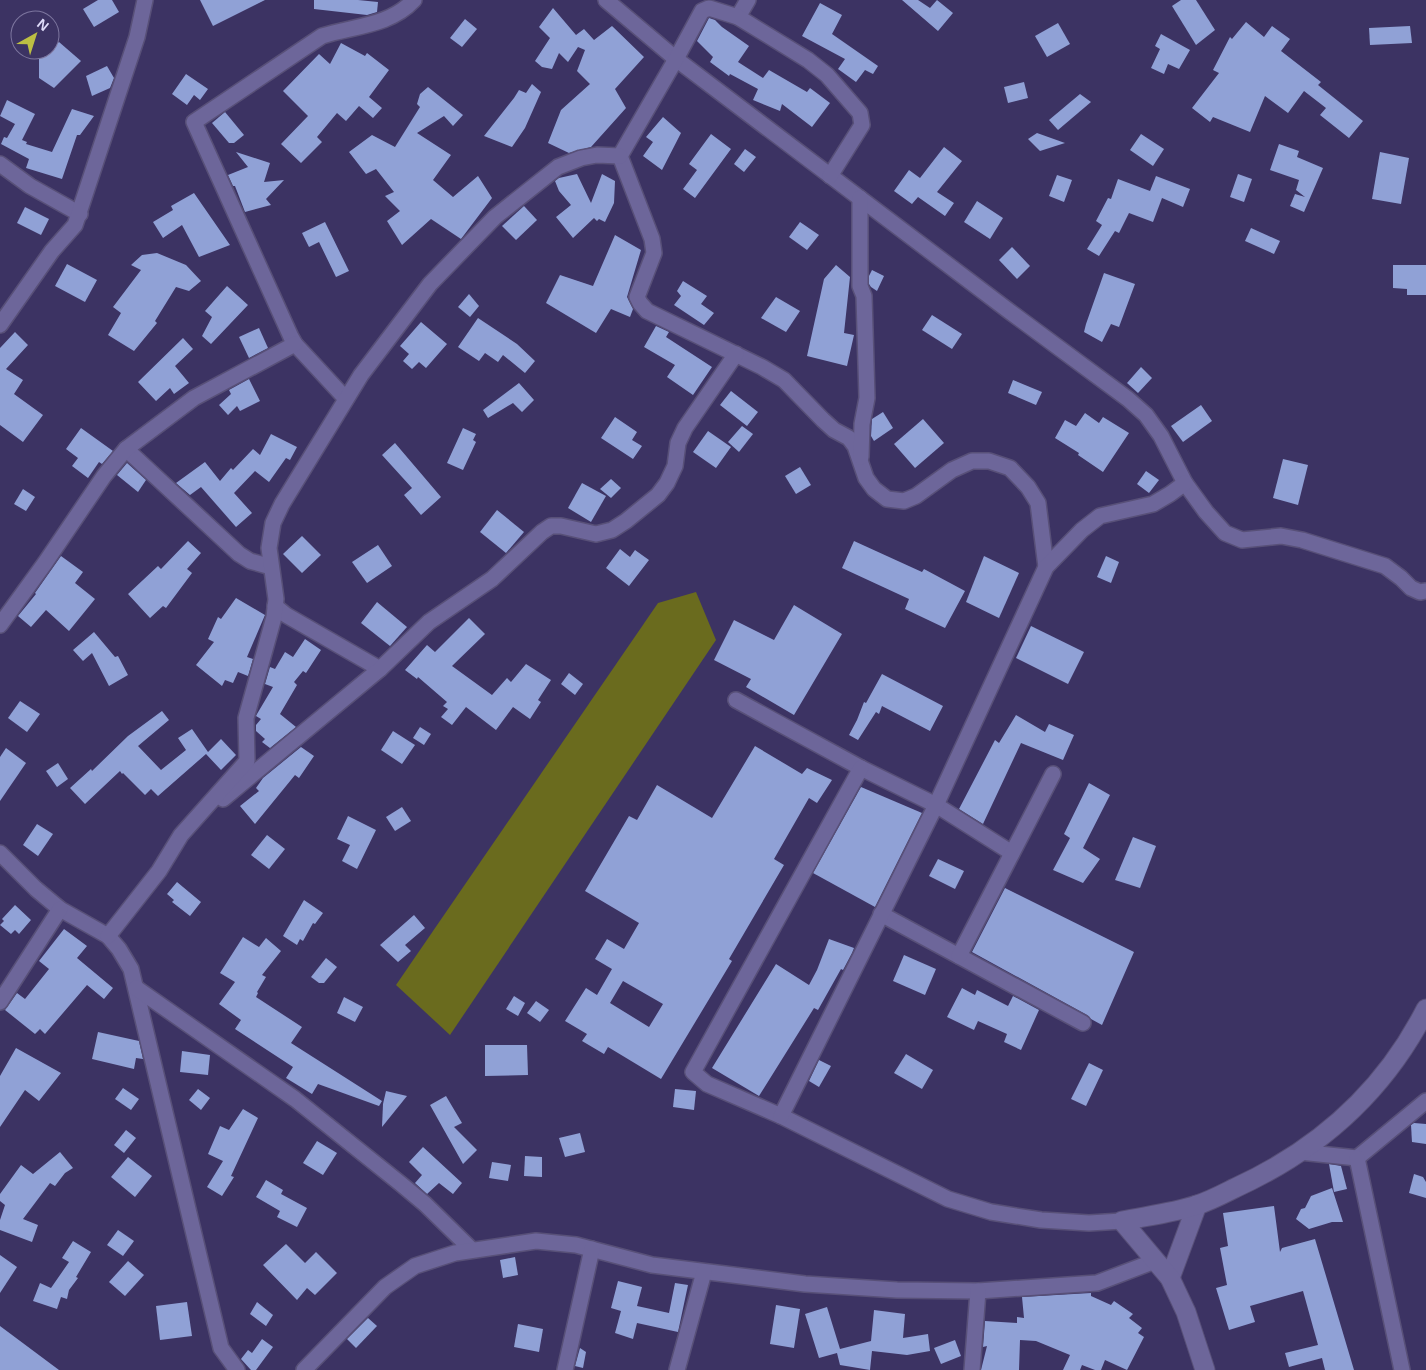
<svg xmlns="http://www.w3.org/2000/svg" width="1426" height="1370" font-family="Helvetica,sans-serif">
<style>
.green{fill:#6a6b1e}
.building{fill:#90a1d6;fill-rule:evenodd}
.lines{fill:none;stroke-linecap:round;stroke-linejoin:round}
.minor-casing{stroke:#585078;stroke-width:18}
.tertiary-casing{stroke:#585078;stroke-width:21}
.minor{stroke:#6d669a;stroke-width:15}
.tertiary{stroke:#6d669a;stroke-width:19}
</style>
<rect width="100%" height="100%" fill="#3c3363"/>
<polygon class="green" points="696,592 716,640 450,1035 396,985 658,603"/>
<g class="building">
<polygon points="98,0 112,0 119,12 94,27 83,9"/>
<polygon points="200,0 265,0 213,26"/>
<polygon points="314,0 358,0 378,2 377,12 367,15 314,9"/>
<polygon points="902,0 918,0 930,8 937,0 953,13 938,31"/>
<polygon points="1181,0 1196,0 1215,30 1196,45 1172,6"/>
<polygon points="820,3 842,15 832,34 878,66 873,74 865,70 856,82 838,69 845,59 802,36"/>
<polygon points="553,8 576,35 584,29 594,40 612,26 644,57 615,89 626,108 591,147 569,153 548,143 561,110 590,84 577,71 585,50 578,47 568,62 559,53 552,69 542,67 535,61 550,38 539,27"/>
<polygon points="709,18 715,20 722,27 749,46 738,62 763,78 769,70 807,92 810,88 830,103 812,127 782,104 780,111 753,100 758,89 730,74 729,76 710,62 713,57 697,41"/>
<polygon points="465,19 477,29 462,47 450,38"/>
<polygon points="1246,22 1264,37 1272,26 1290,39 1281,51 1321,82 1318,85 1363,121 1349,138 1320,115 1326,108 1304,91 1288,113 1265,96 1250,132 1213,117 1210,122 1192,108 1219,73 1213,70 1230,37 1232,39"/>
<polygon points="1058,23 1070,44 1047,57 1035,36"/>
<polygon points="1410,26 1412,43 1370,45 1369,28"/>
<polygon points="1161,34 1190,50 1179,69 1168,64 1164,74 1151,68 1160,49 1155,46"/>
<polygon points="59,42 81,61 54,88 39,78 39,57"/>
<polygon points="341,43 365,56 367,53 389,70 369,97 382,108 373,118 359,106 346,121 337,113 317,137 322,142 301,163 281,144 308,116 283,91 319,54 330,64"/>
<polygon points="107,66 114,78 110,88 92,96 86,76"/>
<polygon points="186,74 208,89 200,100 194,95 187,105 172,94"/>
<polygon points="1024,82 1028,98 1008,103 1004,87"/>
<polygon points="532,84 541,92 525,128 512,147 484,136 514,98 519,90 526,93"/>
<polygon points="428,87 463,115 453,126 444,116 417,133 451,155 433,180 453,197 478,176 492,198 461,239 431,219 402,245 387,221 400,211 385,196 394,192 376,169 366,174 349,152 372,135 395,147 420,107 417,104 420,94"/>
<polygon points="1080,94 1091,102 1058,130 1049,120"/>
<polygon points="7,100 35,114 22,140 27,142 26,144 52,152 72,109 94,116 80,135 77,135 62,179 26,168 29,159 1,144 4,137 7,138 15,124 0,116"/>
<polygon points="225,112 244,135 234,143 229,143 212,123"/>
<polygon points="663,117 681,133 662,170 643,156 653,142 646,137"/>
<polygon points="1037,133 1065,143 1040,151 1028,139"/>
<polygon points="711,134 731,149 695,198 683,189 697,170 689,164"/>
<polygon points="1141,134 1164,149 1153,166 1130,150"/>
<polygon points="1279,144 1299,151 1297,157 1323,168 1304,212 1290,206 1295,194 1305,197 1296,190 1299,180 1270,170"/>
<polygon points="944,147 962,161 937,192 954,203 945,216 918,197 912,204 894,191 909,170 920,178"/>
<polygon points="745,149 756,157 744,172 734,164"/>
<polygon points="236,152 270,163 264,182 284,180 266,199 271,205 245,212 235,186 233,186 228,175 248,167"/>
<polygon points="1380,152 1409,158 1401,204 1372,199"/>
<polygon points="577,174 591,203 602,174 615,181 614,203 605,222 599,219 597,221 594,218 573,238 556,217 571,205 559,191 555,181 559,178"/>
<polygon points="1238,174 1252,179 1244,202 1230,197"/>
<polygon points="1057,175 1072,180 1064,202 1049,196"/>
<polygon points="1156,176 1190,189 1183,207 1162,198 1153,222 1129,213 1119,233 1115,231 1099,256 1087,249 1102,225 1096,221 1108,198 1111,199 1118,179 1150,191"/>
<polygon points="194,193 230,245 199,257 182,225 163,238 153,222 173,210 171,206"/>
<polygon points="977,201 1003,218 990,239 964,222"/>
<polygon points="524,206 537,220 516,240 502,226"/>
<polygon points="25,207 49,219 41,235 17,223"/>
<polygon points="325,222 349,271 336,277 319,242 309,247 302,233"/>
<polygon points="800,222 819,235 807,250 789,237"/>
<polygon points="1251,228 1280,241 1274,254 1245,241"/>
<polygon points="615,235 641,250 627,297 633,309 630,317 611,309 596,333 546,303 560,275 593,286"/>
<polygon points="1012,247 1030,266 1017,279 999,260"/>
<polygon points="157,253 186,265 201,281 189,291 176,287 155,321 157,323 134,351 108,335 121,313 113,307 141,270 131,265 142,255"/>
<polygon points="67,264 97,280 85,302 55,286"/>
<polygon points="836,265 850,277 844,333 854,335 847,366 807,356 824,279"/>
<polygon points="1393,265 1426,265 1426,295 1407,295 1407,289 1393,288"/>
<polygon points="872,270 884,276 877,291 871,287 869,284 869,276"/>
<polygon points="1104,273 1135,284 1119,327 1111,324 1102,342 1084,332 1086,324"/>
<polygon points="683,281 707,296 701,304 714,313 704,325 674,305 681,296 677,291"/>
<polygon points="227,286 248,305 211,344 202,336 212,317 205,311"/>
<polygon points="469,294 479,306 470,317 458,307"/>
<polygon points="776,297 800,311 786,332 761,318"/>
<polygon points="932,315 962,334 952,349 922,330"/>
<polygon points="478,318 517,344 535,361 525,373 503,355 498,362 485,353 479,361 458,347"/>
<polygon points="421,322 447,344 426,368 419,362 412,369 403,361 409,354 400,346"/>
<polygon points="656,326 669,332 666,337 712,367 693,395 667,377 675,365 644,347"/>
<polygon points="259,328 268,348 249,358 239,337"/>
<polygon points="15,332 28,345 6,369 23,380 14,394 43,415 23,442 0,425 0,348"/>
<polygon points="183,338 193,349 175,366 189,383 174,394 170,388 156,401 138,382"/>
<polygon points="1141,367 1152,378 1138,393 1127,383"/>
<polygon points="249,379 260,401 240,411 237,406 228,415 219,405 231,394 229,390"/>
<polygon points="1013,380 1042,392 1036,405 1008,393"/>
<polygon points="519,383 534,400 522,412 513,403 488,418 483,410"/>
<polygon points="731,391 758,412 747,426 720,405"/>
<polygon points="1201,405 1212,421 1183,442 1171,426"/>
<polygon points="883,412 893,428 874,441 871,436 872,419"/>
<polygon points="1085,413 1099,423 1103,417 1129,433 1103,472 1078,455 1079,453 1055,438 1065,420 1076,426"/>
<polygon points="615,417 637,432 632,440 642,446 633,459 601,438"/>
<polygon points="923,419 944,443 915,468 894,444"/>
<polygon points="742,426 753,434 739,452 728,442"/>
<polygon points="81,428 113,451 102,464 99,462 88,478 72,466 78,458 66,449"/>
<polygon points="463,428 476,434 473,440 476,442 463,470 447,463"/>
<polygon points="708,431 731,447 716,468 693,452"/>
<polygon points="271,434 297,447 290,460 286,458 269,482 255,471 234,493 252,513 236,527 201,487 190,495 176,483 205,462 220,481 231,468 233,470 253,449 260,455"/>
<polygon points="395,443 441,497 421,515 404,495 412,488 382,455"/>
<polygon points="1283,459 1308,465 1298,505 1273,498"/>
<polygon points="127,463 146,480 138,492 117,475"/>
<polygon points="800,467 811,485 796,494 785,476"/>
<polygon points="1146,471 1159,480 1149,493 1137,484"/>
<polygon points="611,479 621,488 611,498 600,489"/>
<polygon points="582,483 606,496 591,522 568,508"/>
<polygon points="23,489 35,497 26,511 14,504"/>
<polygon points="497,510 524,532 506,553 480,532"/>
<polygon points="302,536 321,555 302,573 283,554"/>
<polygon points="188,541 201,553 187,569 192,573 166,608 163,606 150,618 128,594 158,566 161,569"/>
<polygon points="854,541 922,572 924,569 965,591 945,628 905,609 909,599 842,568"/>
<polygon points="378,545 392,566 367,583 352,562"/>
<polygon points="620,549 630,557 635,550 649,560 629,586 606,568"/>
<polygon points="61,556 83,572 75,583 95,599 69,631 46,610 31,627 18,616 36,594 35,593"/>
<polygon points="984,556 1019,573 999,618 966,602"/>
<polygon points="1106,556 1119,562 1111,583 1097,577"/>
<polygon points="236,598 265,615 247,657 253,659 248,676 238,672 233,683 225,680 222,686 196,665 214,642 208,639 218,617 221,619"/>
<polygon points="377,602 407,627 390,646 361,623"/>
<polygon points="794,605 842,634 794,715 746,687 751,679 714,660 734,620 774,640"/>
<polygon points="469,618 485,634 452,666 492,695 507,678 511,682 526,664 551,680 538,700 541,702 530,719 513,707 496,730 466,707 452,725 441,717 448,709 443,706 447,702 418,677 417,679 405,670 427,645 435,652"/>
<polygon points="1031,626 1084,652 1068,684 1016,658"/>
<polygon points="94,632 115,657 118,656 128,675 109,686 92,653 83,661 73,650"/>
<polygon points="305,639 321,650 306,673 303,671 294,682 297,685 280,714 296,727 270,748 262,742 265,739 256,731 256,725 261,719 256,716 257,714 273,687 265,684 270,667 275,669 285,652 293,657"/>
<polygon points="569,673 583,684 575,695 561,684"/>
<polygon points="882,674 943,706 930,731 882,706 879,714 876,712 858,740 849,735 857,720 864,702 866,703"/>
<polygon points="20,701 40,714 27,732 8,718"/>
<polygon points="162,711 169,720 138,746 161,770 186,750 178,738 192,729 208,752 221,739 236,755 221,770 206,754 158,796 151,789 145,795 123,773 122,774 120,771 85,804 70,788 91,769 92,771 128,736"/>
<polygon points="1016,715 1045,732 1049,724 1074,735 1063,760 1021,743 983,824 959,809 995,740 999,743"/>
<polygon points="420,727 431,734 424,745 413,738"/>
<polygon points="393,731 415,745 402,764 381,750"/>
<path d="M755 746 802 774 807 768 832 780 817 803 809 798 774 859 784 865 729 959 732 961 661 1079 608 1047 604 1054 582 1041 587 1034 565 1021 586 988 597 995 612 969 595 959 607 939 624 949 639 923 585 891 629 816 637 820 657 785 712 818ZM623 981 663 1004 649 1027 610 1003Z"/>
<polygon points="301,747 314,756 299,778 295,775 255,824 240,806 259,791 256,788 263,778"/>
<polygon points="6,748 26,763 0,801 0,757"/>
<polygon points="58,763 68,779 57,787 46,771"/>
<polygon points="1089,783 1110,795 1083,848 1100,859 1083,883 1053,870 1070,838 1064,834"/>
<polygon points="861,787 922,813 875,907 813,873"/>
<polygon points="402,807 411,821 395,831 386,817"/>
<polygon points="348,816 376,830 357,869 342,861 350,845 337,839"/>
<polygon points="37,824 53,834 38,856 23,845"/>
<polygon points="267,835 285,849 269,869 251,855"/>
<polygon points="1133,837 1156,846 1140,888 1115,880"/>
<polygon points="938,859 964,871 955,889 929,876"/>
<polygon points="177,882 201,902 190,916 172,902 174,900 167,894"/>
<polygon points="1005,888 1134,952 1102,1025 1091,1019 1087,1015 972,952"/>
<polygon points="304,900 323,913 315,924 313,923 303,941 300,939 297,945 283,936"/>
<polygon points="15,905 31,920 19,934 15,930 11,934 0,925 4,921 2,919"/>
<polygon points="414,915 425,928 405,945 411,951 398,962 380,945"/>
<polygon points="64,929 87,946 77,958 113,988 104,999 87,985 45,1034 40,1029 35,1034 5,1010 17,993 25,999 49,969 39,961"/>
<polygon points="243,937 259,947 266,938 281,951 262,975 266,977 257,992 258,993 256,997 302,1027 291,1043 382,1101 379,1106 318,1084 312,1094 286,1078 293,1067 235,1029 241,1020 219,1004 235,982 220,973"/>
<polygon points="829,939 854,948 852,953 843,970 841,969 818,1010 814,1008 759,1096 712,1068 776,964 809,985 817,970"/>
<polygon points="904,955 936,969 925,995 893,981"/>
<polygon points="326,958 337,967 324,983 319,983 311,977"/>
<polygon points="962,988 975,995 977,990 1008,1006 1013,996 1039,1010 1021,1050 1004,1042 1007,1034 978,1021 974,1030 947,1017"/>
<polygon points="514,996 525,1003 518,1016 506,1009"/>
<polygon points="344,997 363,1007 355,1022 337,1013"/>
<polygon points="536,1001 549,1010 540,1022 527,1013"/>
<polygon points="98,1032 139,1041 143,1059 136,1058 134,1069 92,1059"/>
<polygon points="485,1045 527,1045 528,1075 485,1076"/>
<polygon points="16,1048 61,1073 39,1101 25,1090 0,1127 0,1076"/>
<polygon points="182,1051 210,1055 208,1075 180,1072"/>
<polygon points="906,1054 933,1070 922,1089 894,1073"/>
<polygon points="819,1060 831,1066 819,1087 809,1081"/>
<polygon points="1089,1063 1103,1070 1086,1106 1071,1099"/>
<polygon points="123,1088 139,1099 131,1110 115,1099"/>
<polygon points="198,1089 210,1098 201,1110 189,1100"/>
<polygon points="675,1089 696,1091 694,1110 673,1107"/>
<polygon points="386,1091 407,1096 382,1127 383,1104"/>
<polygon points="446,1096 462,1123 454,1127 477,1150 463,1164 430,1105"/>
<polygon points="243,1109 258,1118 231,1176 234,1177 222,1196 207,1187 223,1161 208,1154 220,1126 229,1130"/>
<polygon points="1414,1123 1426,1124 1426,1144 1412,1142 1411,1125"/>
<polygon points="126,1130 136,1138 124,1153 114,1145"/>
<polygon points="580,1133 585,1152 565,1157 559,1138"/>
<polygon points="317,1141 337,1153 323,1175 303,1163"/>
<polygon points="423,1147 462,1183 453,1194 439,1183 427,1194 415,1183 422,1175 409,1162"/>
<polygon points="60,1152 73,1168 65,1173 55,1186 50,1183 23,1219 38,1225 32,1242 0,1230 0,1220 5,1205 0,1201 0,1194 21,1165 33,1174"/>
<polygon points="525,1156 542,1157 542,1177 524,1176"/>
<polygon points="128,1157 152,1176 135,1197 111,1177"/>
<polygon points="492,1162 511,1165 508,1181 489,1178"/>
<polygon points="1329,1164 1341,1166 1347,1189 1334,1192"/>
<polygon points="1414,1174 1423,1177 1426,1182 1426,1198 1409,1193"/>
<polygon points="266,1180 283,1190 281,1194 307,1208 297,1227 277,1217 280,1211 256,1197"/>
<polygon points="1332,1188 1343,1222 1332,1222 1309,1229 1296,1219 1301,1209 1305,1208 1311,1196"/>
<polygon points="1274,1206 1280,1252 1282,1248 1315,1239 1354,1370 1325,1370 1322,1358 1289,1367 1285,1353 1318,1345 1303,1291 1250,1306 1255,1322 1229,1330 1216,1288 1227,1285 1220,1248 1228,1246 1223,1213"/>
<polygon points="118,1230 134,1241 123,1256 107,1245"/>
<polygon points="73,1241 91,1252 76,1277 78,1278 69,1290 67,1299 61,1297 57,1309 33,1301 40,1283 51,1288 69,1262 62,1258"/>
<polygon points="286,1244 305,1263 316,1252 337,1273 315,1295 307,1288 297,1300 263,1265"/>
<polygon points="0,1255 17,1267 0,1293"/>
<polygon points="515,1257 518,1275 503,1278 500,1260"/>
<polygon points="128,1261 144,1275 125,1296 109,1282"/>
<polygon points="618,1281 642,1287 637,1306 669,1313 675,1283 688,1285 678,1332 637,1323 633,1339 615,1333 621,1311 611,1308"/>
<polygon points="1091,1293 1091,1296 1111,1305 1114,1301 1133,1314 1129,1318 1142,1328 1138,1333 1144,1337 1127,1370 1105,1360 1101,1370 1095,1370 1082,1365 1080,1370 1063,1370 1070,1355 1036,1341 1020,1340 1019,1370 981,1370 987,1346 983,1347 985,1321 1017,1323 1017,1317 1024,1318 1022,1297"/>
<polygon points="187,1302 192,1336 160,1340 156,1306"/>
<polygon points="257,1302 273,1315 266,1326 250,1314"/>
<polygon points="776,1305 800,1309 794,1348 770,1344"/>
<polygon points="827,1307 840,1349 871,1341 874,1310 905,1314 903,1338 928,1334 930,1351 907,1355 872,1351 870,1370 840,1365 837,1353 819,1358 805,1314"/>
<polygon points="368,1318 377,1326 356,1348 347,1339"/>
<polygon points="518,1324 543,1329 539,1352 514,1347"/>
<polygon points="0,1326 59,1370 0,1370"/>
<polygon points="262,1339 273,1347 256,1370 251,1370 241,1359 248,1350 252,1353"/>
<polygon points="955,1340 961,1356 941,1364 934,1348"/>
<polygon points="580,1348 586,1352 583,1368 575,1366"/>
</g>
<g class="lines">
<g class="minor-casing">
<g id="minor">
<polyline points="606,0 676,59 1009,311 1128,399 1146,415 1161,436 1185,483 1206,512 1225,533 1242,540 1281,536 1302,540 1385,566 1401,578 1411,588 1420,592 1426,591"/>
<polyline points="738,17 748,0"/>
<polyline points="620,156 652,239 654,253 637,297 640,303 647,311 762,367 784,380 823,420 834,430 849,438 855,446 866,478 874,489 887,499 904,501 916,496 952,470 972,461 989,461 1010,468 1028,487 1038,503 1046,567"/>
<polyline points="620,156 676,59 702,11 709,8 738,17 808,60 827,75 860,113 862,125 830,176"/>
<polyline points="0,164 30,186 80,214"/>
<polyline points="860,198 860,286 864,296 867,398 862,424 861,457"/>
<polyline points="0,325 52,251 75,225 137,37 145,0"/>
<path d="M346 399 295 344 291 337 194 122 322 36C354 26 390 26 414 0"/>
<polyline points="126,449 239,554 250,561 271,567"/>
<polyline points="275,606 286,615 380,669"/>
<polyline points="0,625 45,563 104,476 126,449 194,398 295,344"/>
<polyline points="736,700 861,768 936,805 1012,853"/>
<polyline points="861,768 693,1072 707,1084 781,1116 948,1199 991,1212 1041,1220 1089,1223 1122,1221"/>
<polyline points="223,799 380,669 429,622 492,579 542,532 551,526 561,526 596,534 612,530 626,521 658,495 667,483 675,466 678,443 685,428 736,354"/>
<polyline points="0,853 36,889 60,909 108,936 119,949 131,969 221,1348 237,1370"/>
<polyline points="881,914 1083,1023"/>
<polyline points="108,936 159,871 181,835 247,761 246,718 274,617 276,599 269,548 273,523 282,504 361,375 430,284 495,217 558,167 581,158 597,155 620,156"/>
<polyline points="959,956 1053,774"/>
<polyline points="136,988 295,1099 401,1184 425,1204 472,1250"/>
<polyline points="0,1002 60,909"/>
<polyline points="781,1116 936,805 1046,567 1082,530 1100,516 1153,504 1170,494 1185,483"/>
<polyline points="1300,1152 1357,1158 1426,1101"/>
<polyline points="1357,1158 1402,1370"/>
<polyline points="304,1370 385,1287 415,1266 455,1253 536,1241 576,1245 652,1265 805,1284 897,1290 978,1291 1097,1283 1155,1261"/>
<polyline points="565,1370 592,1249"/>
<polyline points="677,1370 704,1272"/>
<polyline points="972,1370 978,1291"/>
</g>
</g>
<g class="tertiary-casing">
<g id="tertiary">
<polyline points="1170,1278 1197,1205"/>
<path d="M1205 1370 1186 1312 1170 1278 1122 1221C1147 1216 1173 1213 1197 1205 1210 1201 1223 1194 1235 1188 1318 1150 1384 1092 1426 1009"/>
</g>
</g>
<use href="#minor" class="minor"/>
<use href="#tertiary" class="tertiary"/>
</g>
<g transform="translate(35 35) rotate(39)"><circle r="24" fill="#3c3363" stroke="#7d769f"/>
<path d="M0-4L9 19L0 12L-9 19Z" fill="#bdbf43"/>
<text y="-8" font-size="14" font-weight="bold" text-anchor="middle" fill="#dedbf9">N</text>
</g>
</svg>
